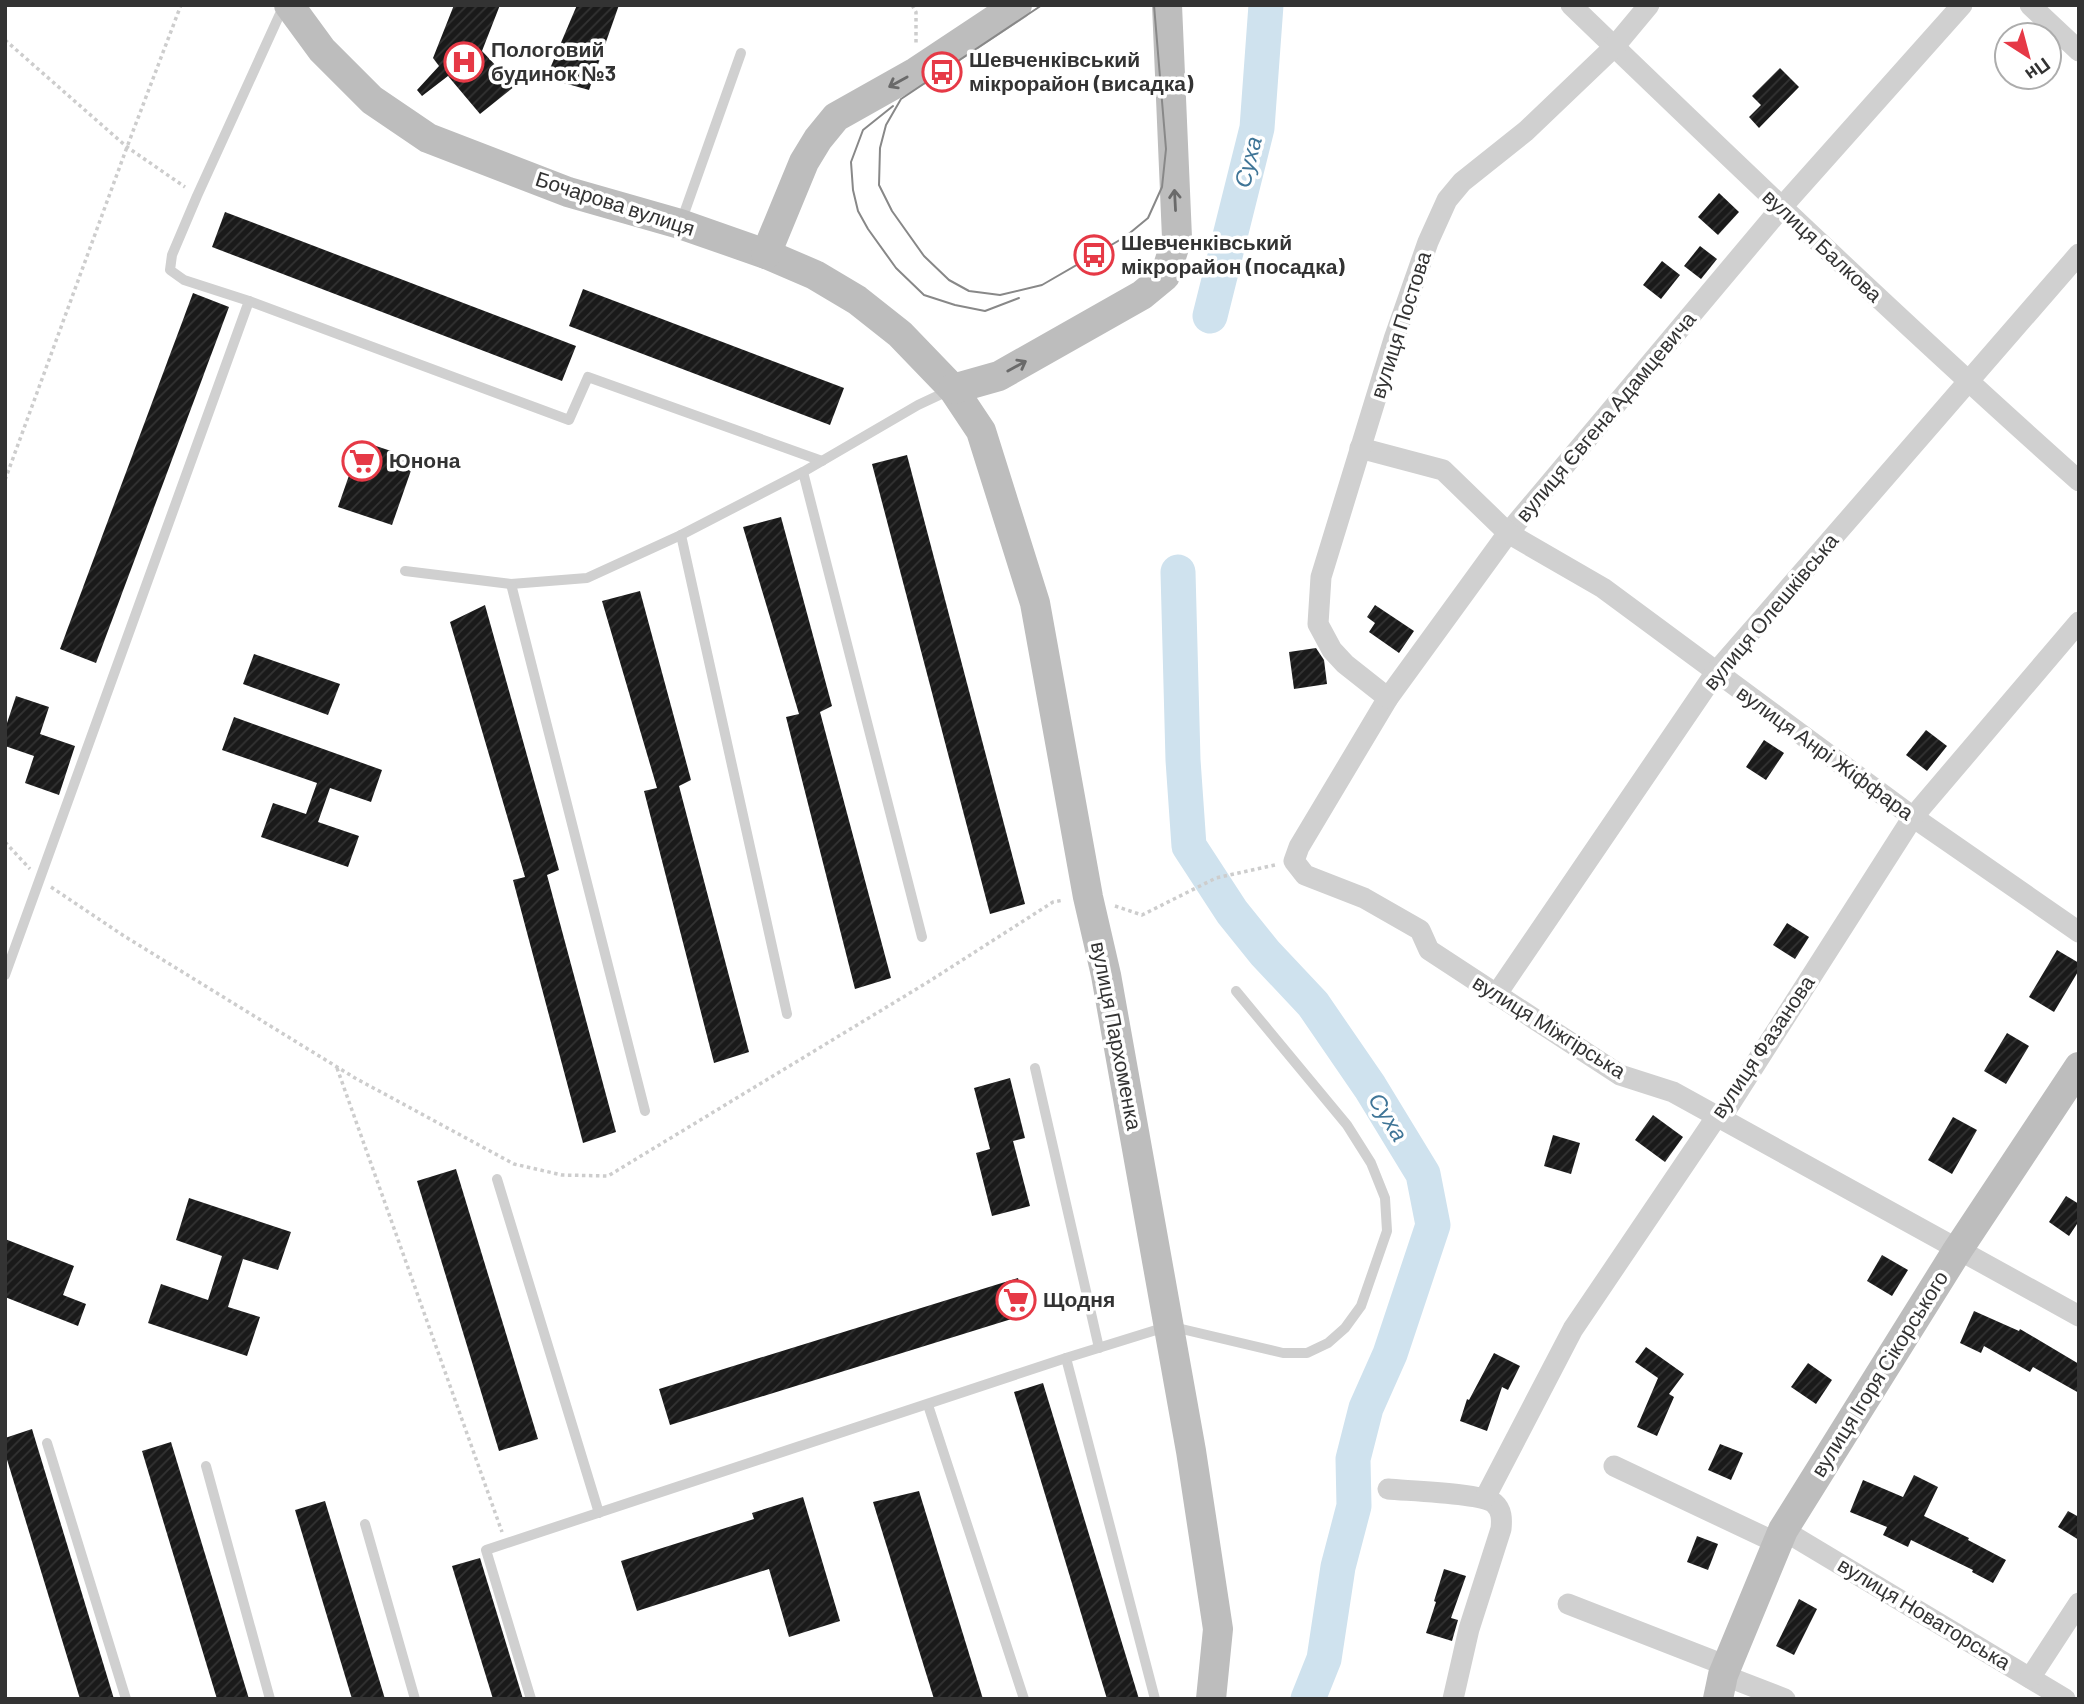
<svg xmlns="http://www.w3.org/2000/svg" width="2084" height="1704" font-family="Barlow,sans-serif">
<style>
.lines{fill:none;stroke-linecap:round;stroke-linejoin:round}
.river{stroke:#cfe2ee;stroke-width:35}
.building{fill:url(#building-hatch)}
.path{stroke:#cdcdcd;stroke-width:3.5;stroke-dasharray:3.5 3.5;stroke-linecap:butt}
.lane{stroke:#d0d0d0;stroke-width:10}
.street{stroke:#d0d0d0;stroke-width:21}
.secondary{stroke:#bdbdbd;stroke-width:30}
.tram{stroke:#888;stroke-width:2}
.oneway{stroke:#6a6a6a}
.labels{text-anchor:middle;stroke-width:7;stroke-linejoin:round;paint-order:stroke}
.poi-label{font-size:21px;font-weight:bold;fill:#333;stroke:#fff;text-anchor:start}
.street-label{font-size:21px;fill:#333;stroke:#fff}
.water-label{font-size:23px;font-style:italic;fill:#3f7597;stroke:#fff}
</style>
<defs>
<pattern id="building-hatch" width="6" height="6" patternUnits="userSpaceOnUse" patternTransform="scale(1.75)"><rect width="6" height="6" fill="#1a1a1a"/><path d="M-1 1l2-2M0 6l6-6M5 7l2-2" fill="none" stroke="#333"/></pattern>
</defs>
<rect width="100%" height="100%" fill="#fff"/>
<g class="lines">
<g class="river">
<polyline points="1210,316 1257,128 1266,5"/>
<polyline points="1178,572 1183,760 1189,846 1232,912 1265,953 1313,1004 1370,1087 1423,1174 1433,1225 1390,1354 1366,1408 1353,1459 1354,1506 1338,1567 1324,1659 1308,1699"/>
</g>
</g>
<g class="building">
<polygon points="454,5 500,5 482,51 515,86 480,114 448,76 422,96 417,90 439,66 433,58"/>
<polygon points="577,5 619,5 589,90 546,78"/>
<polygon points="1780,68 1799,87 1759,128 1749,117 1761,105 1752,96"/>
<polygon points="1719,193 1739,212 1718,235 1698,217"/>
<polygon points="225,212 576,346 562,381 212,247"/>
<polygon points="1700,246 1717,259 1701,279 1684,266"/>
<polygon points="1662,261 1680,275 1661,299 1643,285"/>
<polygon points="583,289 844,388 830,425 569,326"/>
<polygon points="193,293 229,307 96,663 60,649"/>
<polygon points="361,441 415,459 392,525 338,507"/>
<polygon points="907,455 1025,904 990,914 872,464"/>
<polygon points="781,517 832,706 820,712 891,978 855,989 786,717 799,714 743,527"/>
<polygon points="640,591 691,780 679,786 749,1052 714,1063 644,791 657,788 602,601"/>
<polygon points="485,605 559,870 547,875 616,1132 583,1143 513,880 525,877 450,622"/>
<polygon points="1375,605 1414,631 1399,653 1369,632 1375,623 1367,617"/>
<polygon points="1316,648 1324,660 1327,684 1294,689 1289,652"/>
<polygon points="254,654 340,684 328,715 243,684"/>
<polygon points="16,696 49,707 40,734 75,746 59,795 25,783 34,756 5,746 5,729"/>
<polygon points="234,717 382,770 371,802 330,788 318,822 359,836 348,867 261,837 273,803 306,814 317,783 222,750"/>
<polygon points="1926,730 1947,746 1927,771 1906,755"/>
<polygon points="1764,740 1784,753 1766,780 1746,767"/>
<polygon points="1787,923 1809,937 1795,959 1773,945"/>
<polygon points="2057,950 2079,963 2079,970 2054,1012 2029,997"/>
<polygon points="2007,1033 2029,1046 2006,1084 1984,1071"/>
<polygon points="1010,1078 1025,1138 1013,1141 1030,1206 992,1216 976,1153 990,1149 974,1088"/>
<polygon points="1653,1115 1683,1137 1665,1162 1635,1140"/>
<polygon points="1953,1117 1977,1130 1952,1174 1928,1160"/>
<polygon points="1553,1135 1580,1143 1571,1174 1544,1166"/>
<polygon points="456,1169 538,1439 499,1451 417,1181"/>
<polygon points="2066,1196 2079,1204 2079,1221 2069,1236 2049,1222"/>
<polygon points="189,1198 291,1232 278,1270 243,1259 228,1307 260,1317 247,1356 148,1323 161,1284 208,1300 222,1256 176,1240"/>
<polygon points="5,1239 74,1266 63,1295 86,1304 78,1326 5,1297"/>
<polygon points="1882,1255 1908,1270 1892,1296 1867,1281"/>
<polygon points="1018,1278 1028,1314 670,1425 659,1389"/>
<polygon points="1974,1311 2019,1331 2020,1329 2079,1364 2079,1393 2033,1367 2030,1372 1984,1346 1981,1353 1960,1343"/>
<polygon points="1646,1347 1684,1374 1669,1394 1674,1397 1657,1436 1637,1427 1658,1378 1635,1362"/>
<polygon points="1494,1353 1520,1366 1508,1390 1502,1387 1487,1431 1460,1421 1467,1399 1469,1400"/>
<polygon points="1808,1363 1832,1380 1816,1404 1791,1387"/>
<polygon points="1043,1383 1139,1699 1107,1699 1014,1392"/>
<polygon points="32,1429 114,1699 80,1699 5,1453 5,1438"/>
<polygon points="171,1442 249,1699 217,1699 142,1451"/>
<polygon points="1720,1444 1743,1453 1731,1480 1708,1470"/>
<polygon points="1914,1475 1938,1487 1924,1516 1969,1538 1968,1540 2006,1560 1993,1583 1972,1572 1973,1570 1911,1540 1908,1547 1883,1535 1887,1527 1850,1512 1863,1480 1903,1497"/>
<polygon points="919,1491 983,1699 934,1699 873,1502"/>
<polygon points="803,1497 840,1621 789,1637 769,1569 637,1611 621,1561 754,1519 752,1513"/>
<polygon points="325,1501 385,1699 352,1699 295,1510"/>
<polygon points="2068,1511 2079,1517 2079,1540 2058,1527"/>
<polygon points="1697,1536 1718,1544 1708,1570 1687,1562"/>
<polygon points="480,1558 523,1699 493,1699 452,1566"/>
<polygon points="1444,1569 1466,1576 1451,1618 1458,1620 1452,1641 1426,1633 1436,1602 1434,1601"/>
<polygon points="1799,1599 1817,1609 1794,1655 1776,1646"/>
</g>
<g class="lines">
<g class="path">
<polyline points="912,5 916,12 916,44"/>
<polyline points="5,40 127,147 185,187"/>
<polyline points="5,480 127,147 181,5"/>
<polyline points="5,842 30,869"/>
<polyline points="51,887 124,936 355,1078 514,1164 562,1175 608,1176 928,982 1053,902 1064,900"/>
<polyline points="1115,906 1142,915 1216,878 1275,865"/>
<polyline points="337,1068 502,1532"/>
</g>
<g class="lane">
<polyline points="681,222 741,53"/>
<polyline points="249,301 569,420 588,377 822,461"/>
<polyline points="803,472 922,937"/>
<polyline points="681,535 787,1014"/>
<polyline points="405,571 511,584 587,578 681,535 803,472 918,405 950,390"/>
<polyline points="511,584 645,1111"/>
<polyline points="5,975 249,301 184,280 170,270 172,255 197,196 284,5"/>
<polyline points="1035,1068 1099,1348"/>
<polyline points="497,1179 599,1513"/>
<polyline points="1066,1358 1155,1699"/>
<polyline points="928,1405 1024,1699"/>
<polyline points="47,1443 126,1699"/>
<polyline points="206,1466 270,1699"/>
<polyline points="365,1524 415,1699"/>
<polyline points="531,1699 486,1550 1066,1358 1169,1326 1283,1353 1307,1353 1328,1343 1345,1328 1361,1306 1387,1231 1385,1198 1371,1163 1347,1125 1236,991"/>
</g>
<g class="street">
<path d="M1571 5C1738 166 1905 326 2079 481"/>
<polyline points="1962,5 1781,208 1508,533 1388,698 1299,847 1294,861 1305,875 1364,898 1420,930 1429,950 1620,1075 1673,1092 2079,1316"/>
<polyline points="2030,5 2079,51"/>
<polyline points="1360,448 1443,470 1508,533 1603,588 1913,817 2079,932"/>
<polyline points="1388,698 1345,664 1332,650 1318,624 1321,577 1394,339 1428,242 1447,200 1462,182 1526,131 1614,47 1649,5"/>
<polyline points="1496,995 1716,672 2079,254"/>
<polyline points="1614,1466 1777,1543"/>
<path d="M1388 1489C1409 1491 1480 1493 1494 1503 1502 1510 1502 1519 1501 1529L1469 1629 1453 1699"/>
<polyline points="1485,1498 1573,1329 1717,1116 1726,1110 1913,817 2079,622"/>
<polyline points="1783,1530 2065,1699"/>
<polyline points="1568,1604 1727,1666"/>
<polyline points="1723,1675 1785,1699"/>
<polyline points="2030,1678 2079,1603"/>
</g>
<g class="secondary">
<polyline points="289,5 322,50 372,100 428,138 568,192 680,224 766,254 815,275 857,300 900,334 953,389 981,431 1035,603 1088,897 1106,975 1191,1451 1218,1629 1211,1699"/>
<polyline points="766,254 804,162 818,139 836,117 916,72 1017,5"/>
<polyline points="953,389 999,376 1142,295 1165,276 1177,238 1167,5"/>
<polyline points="1718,1699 1723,1675 1783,1530 1957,1251 2079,1067"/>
</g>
<g class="tram">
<polyline points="1042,5 901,99 886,125 880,148 879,185 892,211 924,256 949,280 969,291 1000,295 1042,285 1125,237 1148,218 1162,187 1166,149 1154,5"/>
<polyline points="893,106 863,130 851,162 853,190 858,211 868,229 896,268 924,295 955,305 985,311 1019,298"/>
</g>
</g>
<defs><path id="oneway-shaft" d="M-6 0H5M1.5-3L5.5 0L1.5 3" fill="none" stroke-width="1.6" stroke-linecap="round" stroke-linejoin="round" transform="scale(1.75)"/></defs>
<g class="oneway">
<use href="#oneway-shaft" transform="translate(898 82) rotate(151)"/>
<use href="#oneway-shaft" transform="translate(1175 200) rotate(-93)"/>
<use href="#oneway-shaft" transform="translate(1017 366) rotate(-29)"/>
</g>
<defs>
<g id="hospital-ring" transform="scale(2.0125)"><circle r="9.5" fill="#fff" stroke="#e63946" stroke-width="1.5"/><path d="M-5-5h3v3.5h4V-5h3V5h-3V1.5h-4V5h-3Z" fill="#e63946"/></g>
<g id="bus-ring" transform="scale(2.0125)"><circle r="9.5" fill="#fff" stroke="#e63946" stroke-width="1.5"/><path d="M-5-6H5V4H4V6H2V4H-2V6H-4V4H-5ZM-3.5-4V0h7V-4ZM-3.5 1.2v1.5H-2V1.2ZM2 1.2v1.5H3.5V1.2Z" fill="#e63946"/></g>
<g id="supermarket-ring" transform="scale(2.0125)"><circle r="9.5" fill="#fff" stroke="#e63946" stroke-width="1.5"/><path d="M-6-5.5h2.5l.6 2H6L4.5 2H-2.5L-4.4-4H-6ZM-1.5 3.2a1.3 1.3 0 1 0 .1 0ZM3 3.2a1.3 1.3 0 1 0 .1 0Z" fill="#e63946"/></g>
</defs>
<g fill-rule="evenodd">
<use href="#hospital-ring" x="464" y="62"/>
<use href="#bus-ring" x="942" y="72"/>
<use href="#bus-ring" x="1094" y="255"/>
<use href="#supermarket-ring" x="362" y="461"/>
<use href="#supermarket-ring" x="1016" y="1300"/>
</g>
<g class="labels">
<g class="poi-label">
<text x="491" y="57">Пологовий<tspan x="491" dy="24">будинок №3</tspan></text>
<text x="969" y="67">Шевченківський<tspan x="969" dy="24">мікрорайон (висадка)</tspan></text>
<text x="1121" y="250">Шевченківський<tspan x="1121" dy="24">мікрорайон (посадка)</tspan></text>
<text x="389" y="468">Юнона</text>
<text x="1043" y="1307">Щодня</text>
</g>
<g class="street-label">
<text transform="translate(615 204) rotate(18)" y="7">Бочарова вулиця</text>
<text transform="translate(1822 246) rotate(43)" y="7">вулиця Балкова</text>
<text transform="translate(1401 325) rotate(-72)" y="7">вулиця Постова</text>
<text transform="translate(1606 417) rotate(-50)" y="7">вулиця Євгена Адамцевича</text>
<text transform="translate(1771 612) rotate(-50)" y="7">вулиця Олешківська</text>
<text transform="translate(1825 753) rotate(36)" y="7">вулиця Анрі Жіффара</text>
<text transform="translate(1549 1027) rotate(32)" y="7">вулиця Міжгірська</text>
<text transform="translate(1116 1036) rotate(79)" y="7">вулиця Пархоменка</text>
<text transform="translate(1763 1047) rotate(-56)" y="7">вулиця Фазанова</text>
<text transform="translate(1880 1374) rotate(-58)" y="7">вулиця Ігоря Сікорського</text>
<text transform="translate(1924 1614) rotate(31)" y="7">вулиця Новаторська</text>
</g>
<g class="water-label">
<text transform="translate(1248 162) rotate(-76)" y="8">Суха</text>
<text transform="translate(1388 1117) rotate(58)" y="8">Суха</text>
</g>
</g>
<rect width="2084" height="1704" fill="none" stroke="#333333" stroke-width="14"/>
<g transform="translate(2028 56) rotate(144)"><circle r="33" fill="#ffffff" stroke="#adadad" stroke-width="2"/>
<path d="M0-5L12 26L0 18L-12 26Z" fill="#e63946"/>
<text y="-10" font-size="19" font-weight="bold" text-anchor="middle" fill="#333333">Пн</text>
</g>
</svg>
